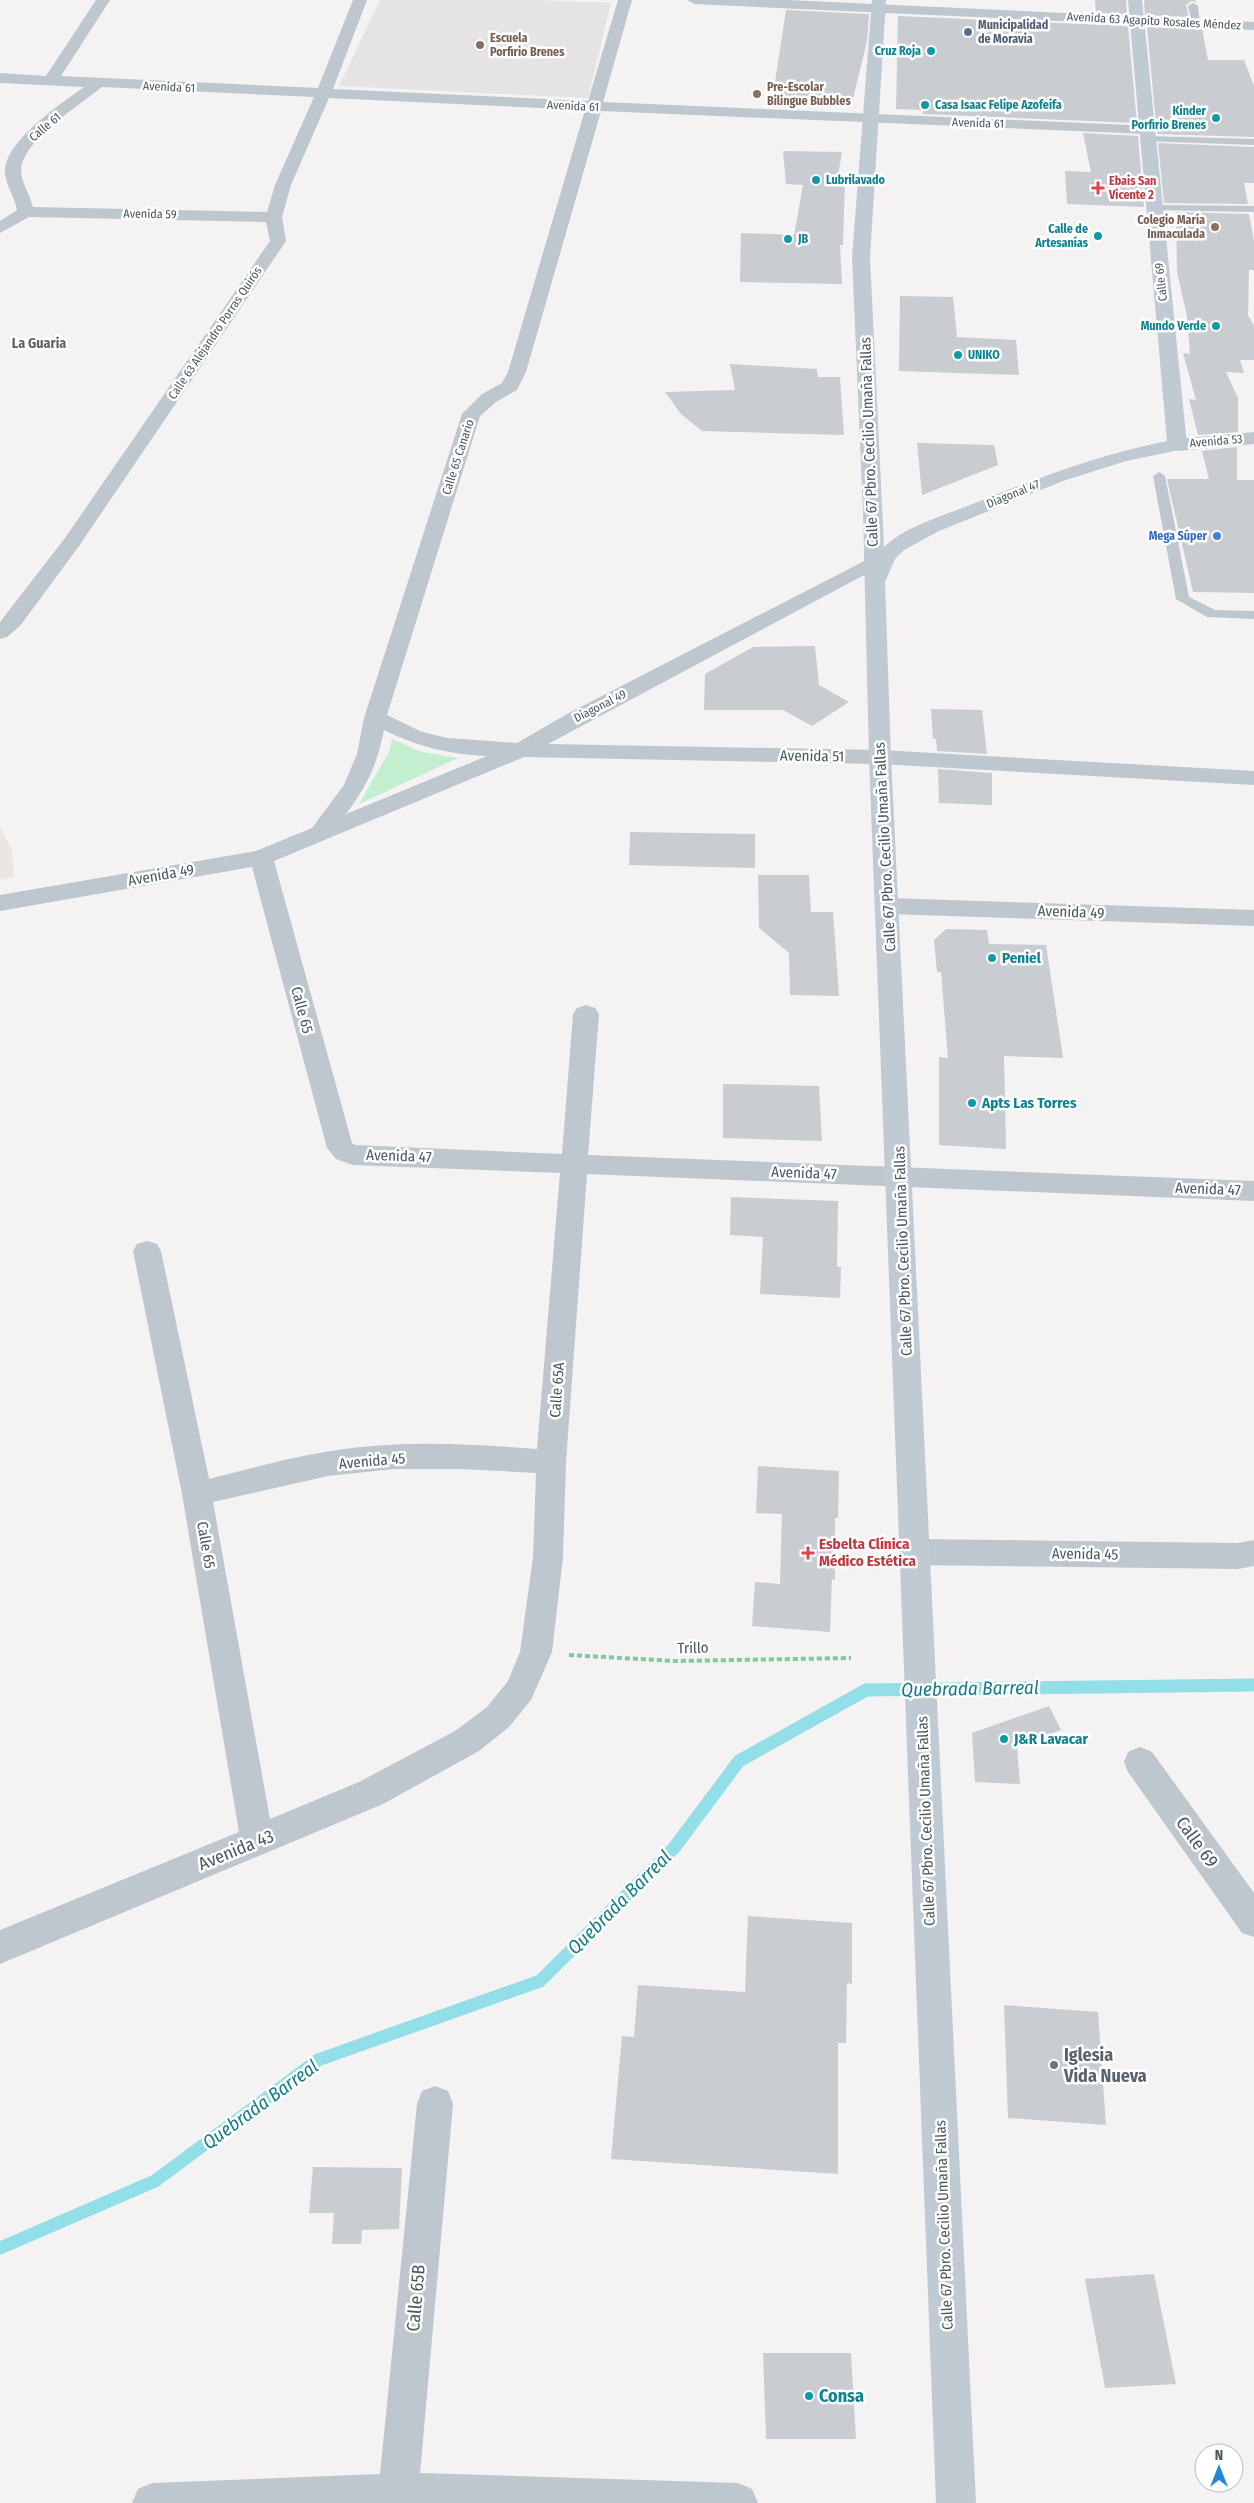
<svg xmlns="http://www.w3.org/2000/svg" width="1254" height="2503" font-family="'Fira Sans Condensed',sans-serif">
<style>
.commercial{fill:#eae6e0}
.education{fill:#e5e3e3}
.green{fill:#c4eed0}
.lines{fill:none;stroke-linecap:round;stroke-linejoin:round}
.stream{stroke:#93dfe8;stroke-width:13}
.building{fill:#c9cdd1}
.path{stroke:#7dca9c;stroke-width:4;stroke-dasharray:5 3;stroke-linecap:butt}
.service{fill:#bec7cd;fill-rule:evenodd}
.minor{fill:#bec7cd;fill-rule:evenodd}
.secondary{fill:#bfcad2;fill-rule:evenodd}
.service-dot{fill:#5c6f8a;stroke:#fff;stroke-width:2}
.education-dot{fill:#8d6e63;stroke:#fff;stroke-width:2}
.culture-dot{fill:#0f9aa8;stroke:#fff;stroke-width:2}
.health-dot{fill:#e0444e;stroke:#fff;stroke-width:2}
.shop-dot{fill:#3f7fe0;stroke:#fff;stroke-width:2}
.worship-dot{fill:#6b7280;stroke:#fff;stroke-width:2}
.labels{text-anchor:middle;stroke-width:5;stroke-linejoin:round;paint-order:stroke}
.far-street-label{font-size:12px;fill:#4a575e;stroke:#fff}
.far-service-label{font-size:12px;font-weight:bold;fill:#4e5e75;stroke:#fff;text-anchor:start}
.far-education-label{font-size:12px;font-weight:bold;fill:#785e54;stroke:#fff;text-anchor:start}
.far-culture-label{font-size:12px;font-weight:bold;fill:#0d838f;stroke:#fff;text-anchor:end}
.far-health-label{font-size:12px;font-weight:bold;fill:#be3a42;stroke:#fff;text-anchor:start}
.far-shop-label{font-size:12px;font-weight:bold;fill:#366cbe;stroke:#fff;text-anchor:end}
.far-neighbourhood-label{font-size:14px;font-weight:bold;fill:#5e6366;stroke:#fff}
.street-label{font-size:15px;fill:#4a575e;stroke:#fff}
.culture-label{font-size:15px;font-weight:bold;fill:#0d838f;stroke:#fff;text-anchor:start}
.health-label{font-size:15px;font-weight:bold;fill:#be3a42;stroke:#fff;text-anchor:start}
.near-street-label{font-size:18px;fill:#4a575e;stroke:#fff}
.near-worship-label{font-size:18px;font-weight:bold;fill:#5b616d;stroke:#fff;text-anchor:start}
.near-culture-label{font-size:18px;font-weight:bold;fill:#0d838f;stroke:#fff;text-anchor:start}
.near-water-label{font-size:19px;font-style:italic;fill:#137c89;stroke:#fff}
</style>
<rect width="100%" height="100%" fill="#f4f2f2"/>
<polygon class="commercial" points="0,826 12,850 14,877 0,880"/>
<polygon class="education" points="380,0 535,0 611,3 588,98 339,86"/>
<polygon class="green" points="392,739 422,752 458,758 359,804 389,752"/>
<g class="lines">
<polyline class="stream" points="0,2248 155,2181 318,2060 540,1981 674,1848 739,1761 866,1690 1254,1685"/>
</g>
<g class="building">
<polygon points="1095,0 1126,0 1127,14 1096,13"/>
<polygon points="1144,0 1195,0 1196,3 1192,1 1186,5 1189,17 1145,15"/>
<polygon points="786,10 869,14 867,41 851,107 772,102"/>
<polygon points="898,16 1128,26 1137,123 923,114 923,110 896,109"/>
<polygon points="1147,27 1202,29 1208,60 1244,60 1254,86 1254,137 1157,134"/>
<polygon points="1083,133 1138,136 1144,207 1067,204 1065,171 1091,172"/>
<polygon points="1158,143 1254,147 1254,183 1244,183 1248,204 1164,203"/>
<polygon points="783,151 842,152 838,176 845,177 843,245 840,245 842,284 740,282 741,233 794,235 803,185 786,184"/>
<polygon points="1176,212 1249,214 1254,241 1254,270 1249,270 1248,315 1254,326 1254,360 1240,360 1244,373 1226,372 1238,398 1238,432 1198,435 1189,399 1196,400 1183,353 1190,354 1187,316 1177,272"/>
<polygon points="900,296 953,297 957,337 1016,340 1019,375 899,371"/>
<polygon points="730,364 817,369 818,377 840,377 844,435 702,431 681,414 665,392 735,390"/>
<polygon points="917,443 994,445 998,465 922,495"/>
<polygon points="1237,447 1237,480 1254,480 1254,593 1193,592 1167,479 1209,479 1202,451"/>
<polygon points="815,646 819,685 849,702 812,726 783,710 704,710 705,674 753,647"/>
<polygon points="931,709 982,710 987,754 937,751 936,739 933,739"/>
<polygon points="938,769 992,773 992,805 939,803"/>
<polygon points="630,832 755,834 755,868 629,865"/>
<polygon points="758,875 809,875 811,912 833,912 839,996 790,995 789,953 759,928"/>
<polygon points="946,929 987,930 989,944 1046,945 1063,1058 1004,1056 1006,1149 939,1145 939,1057 948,1058 941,972 937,972 934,940"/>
<polygon points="723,1084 819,1086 822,1141 723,1138"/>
<polygon points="731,1197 838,1201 837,1267 841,1267 840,1298 760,1294 763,1237 730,1235"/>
<polygon points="758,1466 839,1471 838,1518 835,1518 835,1580 832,1579 830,1632 752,1626 755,1582 780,1584 782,1514 756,1513"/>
<polygon points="1049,1706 1061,1730 1017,1746 1020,1784 975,1782 972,1733"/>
<polygon points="748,1916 852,1923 852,1984 847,1983 846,2043 838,2043 838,2174 611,2159 622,2036 634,2037 638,1985 745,1992"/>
<polygon points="1004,2005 1098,2012 1106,2125 1008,2118"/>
<polygon points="313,2167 402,2168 399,2229 362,2230 361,2244 332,2244 334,2213 309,2213"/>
<polygon points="1154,2274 1176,2384 1105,2388 1085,2279"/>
<polygon points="763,2353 851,2353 856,2439 766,2439"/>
</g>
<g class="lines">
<polyline class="path" points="569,1655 675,1661 851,1658"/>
<g class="service">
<polygon points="1193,3 1198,6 1200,25 1192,23 1188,6"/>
<polygon points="1147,136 1254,139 1254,145 1143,141 1142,139"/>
<polygon points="1153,205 1254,206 1254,212 1149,210 1148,208"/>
<polygon points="1159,472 1165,476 1189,597 1215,610 1254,611 1254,619 1207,617 1176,599 1153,476"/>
</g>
<g class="minor">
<path d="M96 0H110L61 76 318 88 353 0H367L333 89 588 101 618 0H632L603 102 1152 126 1154 129 1152 132 1146 134 601 111 526 372 517 390 496 402 480 416 387 715 422 732 448 738 517 743 567 714 874 556 881 558 884 562 881 566 548 744 880 750 1254 771V785L880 764 524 757 274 861 352 1143 355 1145 562 1154 573 1014 577 1008 586 1005 595 1008 599 1014 588 1155 1254 1181V1201L587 1174 566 1462 563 1557 552 1652 531 1700 509 1727 479 1751 383 1804 0 1964V1930L239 1832 182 1494 133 1251 137 1244 147 1241 157 1244 161 1251 209 1479C263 1465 318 1450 373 1446 428 1441 483 1445 537 1449L560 1173 353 1165 336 1159 327 1148 252 867 0 911V895L256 851 312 828 344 785 357 754 364 718 462 414 482 394 502 383 508 372 585 110 329 98 291 185 282 217 286 241 79 546 20 626 7 637 0 639V622L65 538 270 241 266 222 29 217 0 233V221L17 210C15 197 6 186 5 173 3 142 62 103 84 87L0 83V73L46 76ZM102 87 314 97 275 185 267 212 33 207C30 195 21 182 21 170 23 140 80 105 102 87ZM384 730C416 746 451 755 487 756L346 814C367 786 377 765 384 730ZM394 1469H462L536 1473 533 1557 520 1652 508 1681 487 1707 455 1731 359 1782 270 1819 213 1502 328 1476Z"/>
<polygon points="687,0 788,0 1254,22 1254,30 694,4"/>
<polygon points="1254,432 1254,444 1177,451 1170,449 1167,445 1170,441 1177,439"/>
<polygon points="888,898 1254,910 1254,926 888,914 880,912 876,906 880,900"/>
<polygon points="915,1539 1238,1543 1254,1540 1254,1566 1238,1569 915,1565 904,1561 900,1552 904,1543"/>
<polygon points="1140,1747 1152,1752 1254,1893 1254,1937 1242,1933 1128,1772 1124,1762 1128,1752"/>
<polygon points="435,2086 448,2091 453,2104 420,2473 738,2483 752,2489 758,2503 132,2503 138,2489 152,2483 380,2474 417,2104 422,2091"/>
</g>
<path class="secondary" d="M872 0H886L870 257 884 547C905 527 939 517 965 507 1032 480 1097 455 1167 441L1128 0H1142L1187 445 1184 449 1126 461 1063 481 939 531 904 550 895 559 885 582 891 757 976 2503H936L869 757 863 511 852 257Z"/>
</g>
<circle class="service-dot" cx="968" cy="32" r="5"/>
<g class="education-dot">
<circle cx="480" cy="45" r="5"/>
<circle cx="757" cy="94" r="5"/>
<circle cx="1215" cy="227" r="5"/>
</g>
<g class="culture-dot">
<circle cx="931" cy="51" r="5"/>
<circle cx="925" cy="105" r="5"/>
<circle cx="1216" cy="118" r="5"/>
<circle cx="816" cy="180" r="5"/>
<circle cx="1098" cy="236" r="5"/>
<circle cx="788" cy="239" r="5"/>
<circle cx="1216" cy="326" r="5"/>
<circle cx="958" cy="355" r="5"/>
<circle cx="992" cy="958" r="5"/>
<circle cx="972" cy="1103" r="5"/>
<circle cx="1004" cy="1739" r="5"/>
<circle cx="809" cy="2396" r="5"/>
</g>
<g class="health-dot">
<path d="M1095.5 180.5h5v5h5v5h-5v5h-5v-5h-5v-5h5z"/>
<path d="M805.5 1545.5h5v5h5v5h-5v5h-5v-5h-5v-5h5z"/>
</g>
<circle class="shop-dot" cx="1217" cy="536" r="5"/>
<circle class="worship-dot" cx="1054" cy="2065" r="5"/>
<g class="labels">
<g class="far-street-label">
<text transform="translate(1154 21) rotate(3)" y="4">Avenida 63 Agapito Rosales Méndez</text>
<text transform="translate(169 87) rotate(3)" y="4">Avenida 61</text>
<text transform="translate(573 106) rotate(3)" y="4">Avenida 61</text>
<text transform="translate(978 123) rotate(2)" y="4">Avenida 61</text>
<text transform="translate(45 127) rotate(-40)" y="4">Calle 61</text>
<text transform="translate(150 214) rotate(1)" y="4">Avenida 59</text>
<text transform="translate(1161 282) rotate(-96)" y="4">Calle 69</text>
<text transform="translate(215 333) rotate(-56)" y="4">Calle 63 Alejandro Porras Quirós</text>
<text transform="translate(1216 441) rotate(-5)" y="4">Avenida 53</text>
<text transform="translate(458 457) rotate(-72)" y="4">Calle 65 Canario</text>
<text transform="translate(1013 494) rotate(-22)" y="4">Diagonal 47</text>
<text transform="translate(600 706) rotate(-27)" y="4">Diagonal 49</text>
</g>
<g class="far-service-label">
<text x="978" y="29">Municipalidad<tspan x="978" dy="14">de Moravia</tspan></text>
</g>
<g class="far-education-label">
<text x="490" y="42">Escuela<tspan x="490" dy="14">Porfirio Brenes</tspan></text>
<text x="767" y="91">Pre-Escolar<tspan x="767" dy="14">Bilingue Bubbles</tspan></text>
<text x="1205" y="224" text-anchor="end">Colegio María<tspan x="1205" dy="14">Inmaculada</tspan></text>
</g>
<g class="far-culture-label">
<text x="921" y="55">Cruz Roja</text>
<text x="935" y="109" text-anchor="start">Casa Isaac Felipe Azofeifa</text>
<text x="1206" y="115">Kinder<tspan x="1206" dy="14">Porfirio Brenes</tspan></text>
<text x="826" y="184" text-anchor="start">Lubrilavado</text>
<text x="1088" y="233">Calle de<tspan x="1088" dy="14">Artesanías</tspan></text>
<text x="798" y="243" text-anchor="start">JB</text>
<text x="1206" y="330">Mundo Verde</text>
<text x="968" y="359" text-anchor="start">UNIKO</text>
</g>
<g class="far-health-label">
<text x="1109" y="185">Ebais San<tspan x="1109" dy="14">Vicente 2</tspan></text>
</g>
<g class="far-shop-label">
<text x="1207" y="540">Mega Súper</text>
</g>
<g class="far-neighbourhood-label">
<text x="39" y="348">La Guaria</text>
</g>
<g class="street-label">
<text transform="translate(869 442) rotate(-92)" y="5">Calle 67 Pbro. Cecilio Umaña Fallas</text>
<text transform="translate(812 756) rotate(1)" y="5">Avenida 51</text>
<text transform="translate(885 847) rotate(-93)" y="5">Calle 67 Pbro. Cecilio Umaña Fallas</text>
<text transform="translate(161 875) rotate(-10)" y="5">Avenida 49</text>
<text transform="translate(1071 912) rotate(2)" y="5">Avenida 49</text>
<text transform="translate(302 1010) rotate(75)" y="5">Calle 65</text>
<text transform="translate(399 1156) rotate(2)" y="5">Avenida 47</text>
<text transform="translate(804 1173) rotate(2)" y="5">Avenida 47</text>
<text transform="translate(1208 1189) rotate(2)" y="5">Avenida 47</text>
<text transform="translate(903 1251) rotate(-92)" y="5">Calle 67 Pbro. Cecilio Umaña Fallas</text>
<text transform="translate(557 1390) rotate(-86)" y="5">Calle 65A</text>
<text transform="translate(372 1461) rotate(-5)" y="5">Avenida 45</text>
<text transform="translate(206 1545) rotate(80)" y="5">Calle 65</text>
<text transform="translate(1085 1554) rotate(1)" y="5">Avenida 45</text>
<text transform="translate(693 1648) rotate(-1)" y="5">Trillo</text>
<text transform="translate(926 1821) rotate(-92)" y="5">Calle 67 Pbro. Cecilio Umaña Fallas</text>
<text transform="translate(944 2225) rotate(-92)" y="5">Calle 67 Pbro. Cecilio Umaña Fallas</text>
</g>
<g class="culture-label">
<text x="1002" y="963">Peniel</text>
<text x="982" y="1108">Apts Las Torres</text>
<text x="1014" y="1744">J&amp;R Lavacar</text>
</g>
<g class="health-label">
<text x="819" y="1549">Esbelta Clínica<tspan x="819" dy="17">Médico Estética</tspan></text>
</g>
<g class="near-street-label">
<text transform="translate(1197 1842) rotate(54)" y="6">Calle 69</text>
<text transform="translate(236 1850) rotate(-22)" y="6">Avenida 43</text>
<text transform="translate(416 2298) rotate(-85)" y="6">Calle 65B</text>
</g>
<g class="near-worship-label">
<text x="1064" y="2061">Iglesia<tspan x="1064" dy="21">Vida Nueva</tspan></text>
</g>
<g class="near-culture-label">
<text x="819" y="2402">Consa</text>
</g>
<g class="near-water-label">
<text transform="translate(970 1688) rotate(-1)" y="7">Quebrada Barreal</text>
<text transform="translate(619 1902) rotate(-45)" y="7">Quebrada Barreal</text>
<text transform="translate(260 2104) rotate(-36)" y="7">Quebrada Barreal</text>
</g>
</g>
<g transform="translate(1219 2468)"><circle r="24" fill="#ffffff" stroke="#b7bcbf"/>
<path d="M0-4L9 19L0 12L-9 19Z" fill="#2487dc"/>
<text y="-8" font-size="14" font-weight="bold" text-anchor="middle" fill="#4a575e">N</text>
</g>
</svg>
